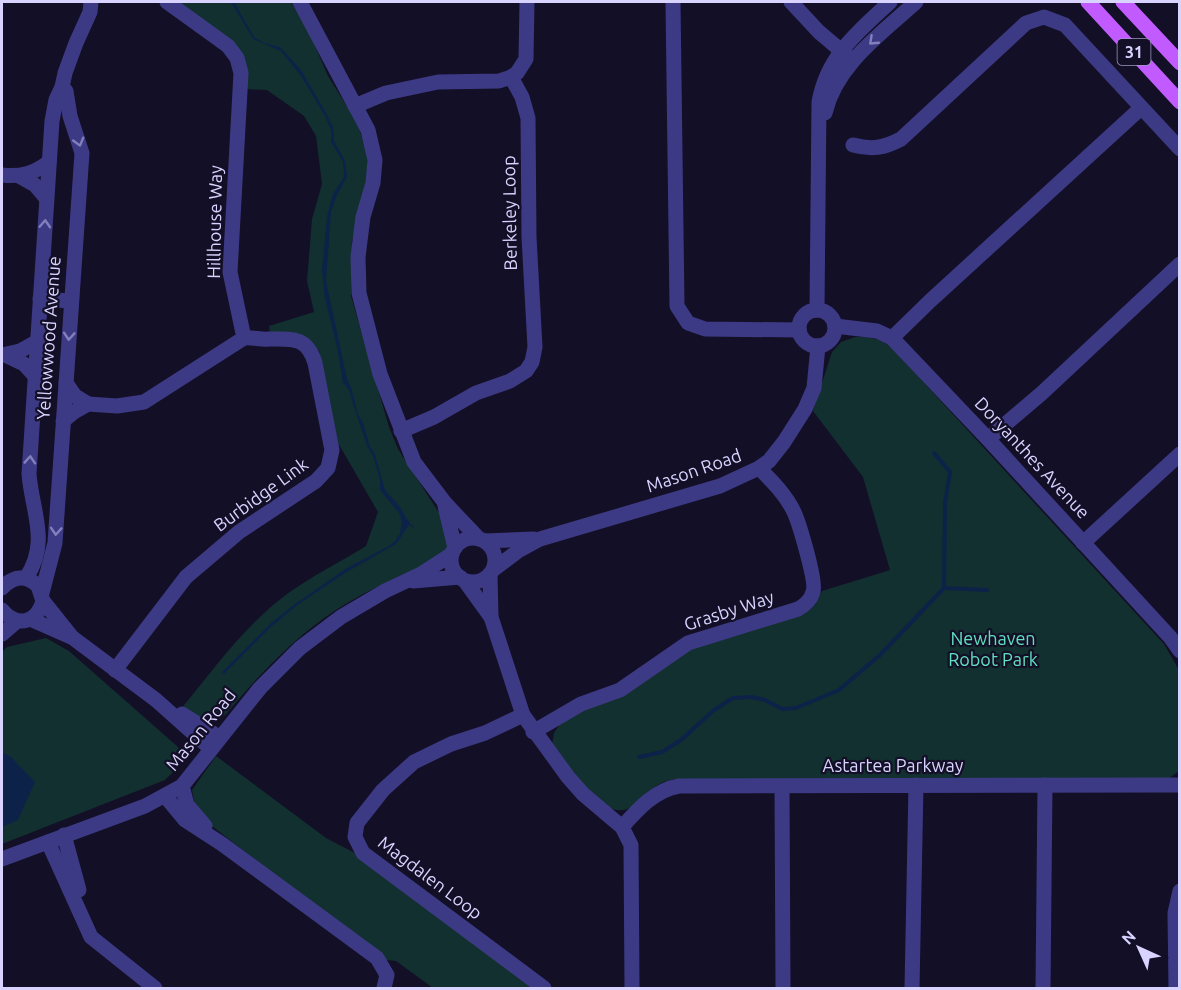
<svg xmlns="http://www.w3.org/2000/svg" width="1181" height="990" font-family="Ubuntu,sans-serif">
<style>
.green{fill:#12302f}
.water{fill:#0c2248}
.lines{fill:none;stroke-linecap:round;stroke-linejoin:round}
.stream{stroke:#0c2248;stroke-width:4}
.minor{stroke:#3d3a85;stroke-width:15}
.tertiary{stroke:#3d3a85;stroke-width:15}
.primary{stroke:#c25bff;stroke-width:15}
.oneway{stroke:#837fbc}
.labels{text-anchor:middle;stroke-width:4.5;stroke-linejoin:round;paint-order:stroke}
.shield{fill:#130f26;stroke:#9e99be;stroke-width:1.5}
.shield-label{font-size:16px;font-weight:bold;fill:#d9d4ff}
.street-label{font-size:18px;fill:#d9d4ff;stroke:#130f26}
.park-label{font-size:18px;fill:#5fe0c0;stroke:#130f26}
</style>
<rect width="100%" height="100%" fill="#130f26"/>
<g class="green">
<path d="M177 2H291L308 30 328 76 348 108 360 131 367 155 368 172 352 241 351 296 389 427 398 449 445 522 449 542 446 551 439 558C405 574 368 589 336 610 293 638 259 675 226 714L219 720 209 723 181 709C214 669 244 626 287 594 312 576 340 562 366 546L378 512 338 443 319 351C306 333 290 330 270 333L269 326 314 312 307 281 312 219 322 184 316 136 304 116 267 90 245 89 244 63Z"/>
<path d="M855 337C869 337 881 338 892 348L1164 644 1179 670V771L1168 779H677C657 781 648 792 634 805 605 829 567 764 552 745L554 733 560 724 686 651 804 614 814 606 822 591 890 570 863 477 813 411 832 352 841 342Z"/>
<path d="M46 638 69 651 178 747C185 764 177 768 165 780L2 844V652L7 647Z"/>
<polygon points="216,756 326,838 355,853 534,988 433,988 396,961 386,960 204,820 195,806 192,790"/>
</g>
<g class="water">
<polygon points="231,2 234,2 254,37 264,43 280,47 301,70 327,115 333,127 334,141 345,161 347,177 337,195 331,212 326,281 347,379 351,387 358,414 363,423 370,447 374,452 385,490 400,507 406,518 415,529 409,525 396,544 345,573 296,606 271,627 224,674 222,672 270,624 295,604 347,568 389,546 395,541 400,533 402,521 399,513 380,490 380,480 373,456 367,446 348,388 343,383 337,347 325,299 322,270 327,217 333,194 344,177 343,162 331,142 331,130 325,116 301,76 281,51 253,39"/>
<polygon points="2,753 10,756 35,782 18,820 2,827"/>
</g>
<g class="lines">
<g class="stream">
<polyline points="944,588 987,590"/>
<polyline points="639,757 662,752 681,740 714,710 733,698 751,697 765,700 782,709 796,708 839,690 881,654 944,588 945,503 950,472 934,453"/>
</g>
<g class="minor">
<polyline points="300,2 368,130 375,160 373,183 363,217 358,257 359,293 380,374 414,462 445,503 479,539"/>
<polyline points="673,2 677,306 688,323 705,329 799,330"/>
<polyline points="791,2 819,32 851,59"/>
<polyline points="355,106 386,93 438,82 499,81 511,77 517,73 526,59 527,2"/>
<path d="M853 145C872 150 884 148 901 139L1026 23 1044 17 1065 25 1180 149"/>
<path d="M2 175C21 177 33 174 49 162"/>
<polyline points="19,176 35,185 46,198"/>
<polyline points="892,338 930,301 1141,108"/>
<polyline points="2,355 20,351 38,341"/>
<polyline points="5,355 24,364 35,376"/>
<polyline points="88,404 117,406 144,402 244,338 230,272 241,73 237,58 228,46 167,2"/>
<polyline points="63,421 74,412 88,404 75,396 66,383"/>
<polyline points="401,431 434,417 476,393 510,381 526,371 532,362 535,347 529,237 528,118 522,97 511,77"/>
<polyline points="988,439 1042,393 1180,264"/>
<polyline points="445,506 455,548"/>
<polyline points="1083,543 1180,454"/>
<polyline points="490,574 491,617 523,715 568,777 583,794 622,827 631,845 632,988"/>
<polyline points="465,581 491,617"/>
<polyline points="2,634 17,621"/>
<path d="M115 670 186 577 239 532 316 481 328 468 332 450 315 363C307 336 291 339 269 339 261 340 253 337 244 338"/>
<polyline points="523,715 485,733 451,744 414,762 383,790 357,823 355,837 363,853 544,988"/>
<path d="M533 732 581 704 620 690 688 643 798 609C805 605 811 600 813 592 817 582 799 523 794 512 786 495 772 481 759 468"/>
<polyline points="182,786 187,805 205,826"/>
<polyline points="782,786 783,988"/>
<polyline points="165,796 185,820 222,844 377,958 387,975 384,988"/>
<path d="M622 827C638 809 655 790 679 786L1180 785"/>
<polyline points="64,835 79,890"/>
<polyline points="48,842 91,937 155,988"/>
<polyline points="912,988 916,785"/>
<polyline points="1043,988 1045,785"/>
</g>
<g class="tertiary">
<path d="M825 113C836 65 882 33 916 2"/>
<polyline points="40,299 71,301"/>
<path d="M817 310 819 102C827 56 858 32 890 2"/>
<circle cx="817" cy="328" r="18"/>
<polyline points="835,326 877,331 892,338 988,439 1170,637 1180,651"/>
<circle cx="473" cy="560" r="22"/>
<polyline points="485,541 534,539"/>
<polyline points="494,569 518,551 540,539 720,486 759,468 769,461 784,442 805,409 814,388 818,346"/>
<path d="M26 578C50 542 32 512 29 474L52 121 56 100 62 87 65 73 76 43 90 12 91 2"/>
<polyline points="413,581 460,577"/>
<path d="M2 588C13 576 26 574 38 586L43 601C37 623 17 628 2 610"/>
<polyline points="42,593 55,543 82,153 70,116 66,91 62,87"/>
<polyline points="43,601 71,636"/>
<polyline points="30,619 73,638 156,700 211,749"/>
<polyline points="182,714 219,737"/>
<polyline points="2,859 145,806 182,786 260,688 300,648 341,617 385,591 421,574 452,554"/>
<polyline points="1176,988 1175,913 1180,891"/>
</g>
<g class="primary">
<polyline points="1088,2 1180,102"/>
<polyline points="1123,2 1180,63"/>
</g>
</g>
<defs><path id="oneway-chevron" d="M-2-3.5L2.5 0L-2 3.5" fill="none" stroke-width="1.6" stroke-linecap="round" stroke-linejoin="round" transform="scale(1.5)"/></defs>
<g class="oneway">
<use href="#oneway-chevron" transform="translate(873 41) rotate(137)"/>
<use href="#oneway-chevron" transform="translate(79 142) rotate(74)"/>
<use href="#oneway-chevron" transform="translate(45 224) rotate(-87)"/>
<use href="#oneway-chevron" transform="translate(69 336) rotate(94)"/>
<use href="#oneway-chevron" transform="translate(30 460) rotate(-86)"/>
<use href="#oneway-chevron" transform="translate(56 531) rotate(94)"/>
</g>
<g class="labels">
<rect class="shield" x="1117.5" y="39" width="33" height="26" rx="4.5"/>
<g class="shield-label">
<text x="1134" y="58">31</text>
</g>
<g class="street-label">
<text transform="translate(510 213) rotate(-91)" y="6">Berkeley Loop</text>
<text transform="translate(215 222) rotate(-89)" y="6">Hillhouse Way</text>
<text transform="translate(49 338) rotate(-86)" y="6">Yellowwood Avenue</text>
<text transform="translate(1032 458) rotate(47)" y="6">Doryanthes Avenue</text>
<text transform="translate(694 471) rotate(-19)" y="6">Mason Road</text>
<text transform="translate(261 495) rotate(-36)" y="6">Burbidge Link</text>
<text transform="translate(729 611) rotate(-18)" y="6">Grasby Way</text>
<text transform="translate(201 730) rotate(-51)" y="6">Mason Road</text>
<text x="893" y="772">Astartea Parkway</text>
<text transform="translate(430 878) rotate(37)" y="6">Magdalen Loop</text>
</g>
<g class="park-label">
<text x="993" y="645">Newhaven<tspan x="993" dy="21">Robot Park</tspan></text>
</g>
</g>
<rect width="1181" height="990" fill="none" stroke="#d9d4ff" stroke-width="6"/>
<g transform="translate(1139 948) rotate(315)" stroke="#130f26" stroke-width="4.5" paint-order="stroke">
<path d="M0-4.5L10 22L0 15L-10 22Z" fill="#d9d4ff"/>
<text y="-9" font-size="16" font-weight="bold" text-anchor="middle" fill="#d9d4ff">N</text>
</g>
</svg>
